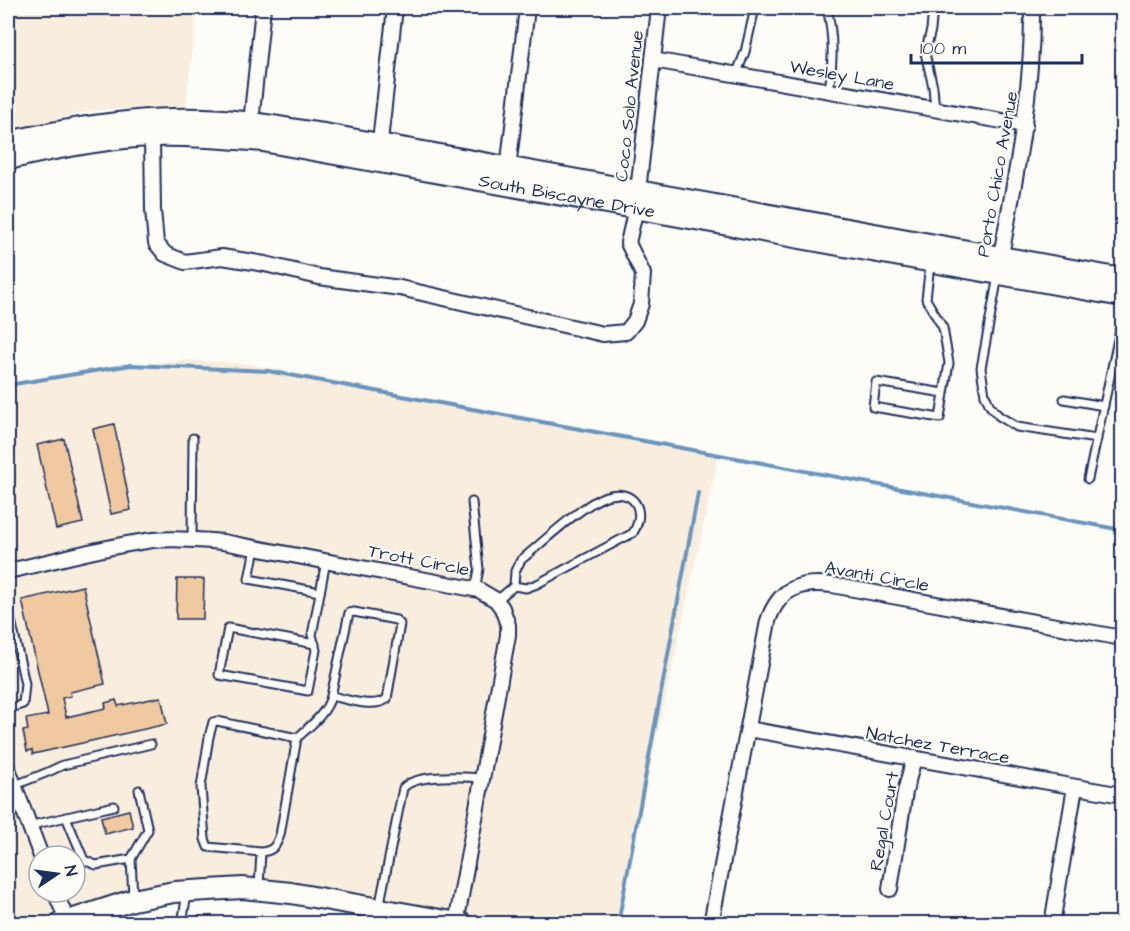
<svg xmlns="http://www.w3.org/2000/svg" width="1130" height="931" font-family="'Architects Daughter',sans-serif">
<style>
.built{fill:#f9eddd}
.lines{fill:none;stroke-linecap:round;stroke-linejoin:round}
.stream{stroke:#6895bd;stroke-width:4}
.building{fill:#f0c9a0;stroke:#1b2f5e;stroke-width:1.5}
.lane-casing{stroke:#1b2f5e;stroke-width:11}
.street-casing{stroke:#1b2f5e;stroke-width:18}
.secondary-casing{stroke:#1b2f5e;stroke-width:24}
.lane{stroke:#fdfcf7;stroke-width:7}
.street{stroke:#fdfcf7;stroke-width:14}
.secondary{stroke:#fdfcf7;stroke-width:20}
.labels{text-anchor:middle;stroke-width:4.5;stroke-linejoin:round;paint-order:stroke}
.street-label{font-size:18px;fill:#1b2f5e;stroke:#fdfcf7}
</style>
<rect width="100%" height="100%" fill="#fdfcf7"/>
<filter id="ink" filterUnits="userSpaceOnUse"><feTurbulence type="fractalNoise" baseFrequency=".0167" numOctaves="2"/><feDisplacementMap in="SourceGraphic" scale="12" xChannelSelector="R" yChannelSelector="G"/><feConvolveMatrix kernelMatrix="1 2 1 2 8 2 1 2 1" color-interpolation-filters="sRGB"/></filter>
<g filter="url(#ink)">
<g class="built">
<polygon points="8,8 197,8 186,106 95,110 8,130"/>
<polygon points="190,360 248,364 719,454 616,923 494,924 464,917 515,625 508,605 501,596 490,588 437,575 225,536 198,533 172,533 8,565 8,384 154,363"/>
<polygon points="172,545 222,548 476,596 491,604 496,611 501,626 501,635 451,915 292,887 71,913 63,892 75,892 75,856 48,856 8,747 8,577 135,549"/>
<polygon points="8,790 39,869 39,892 48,892 59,917 42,923 8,923"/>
</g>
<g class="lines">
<g class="stream">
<polyline points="8,385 131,365 268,371 1122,530"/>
<polyline points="618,924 698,493"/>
</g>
</g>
<g class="building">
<polygon points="114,424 131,510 111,514 93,429"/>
<polygon points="64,439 83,523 56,529 37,445"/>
<polygon points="177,579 204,579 203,619 176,619"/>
<polygon points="83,586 105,684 70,692 71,696 62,698 66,717 106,708 105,703 116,700 118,706 161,697 167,724 33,754 32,750 27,751 23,731 28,730 26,719 48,715 22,600"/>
<polygon points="129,810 133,827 105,834 101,817"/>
</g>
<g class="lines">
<g class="lane-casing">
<g id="lane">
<path d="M827 8C834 38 833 60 829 91"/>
<polyline points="933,8 931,30 925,53 933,87 935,110"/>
<polyline points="736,75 745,52 755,8"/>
<polyline points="930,264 926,299 943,328 949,363 940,418 873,407 876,382 944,393"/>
<polyline points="998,276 981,368 985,395 990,406 999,416 1017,427 1097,439"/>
<polyline points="1064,399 1104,406"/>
<polyline points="1088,479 1122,321"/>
<polyline points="472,502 479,569 475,590"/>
<polyline points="192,539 193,438"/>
<polyline points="255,548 249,579 320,592"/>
<path d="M496 601 514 586 526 588 537 584 633 533C647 510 634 488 606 496 583 504 542 543 521 560L515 571 514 586"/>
<polyline points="8,606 25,684 23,704 8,709"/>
<polyline points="315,644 228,628 219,675 308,691 316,650 312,635 326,561"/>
<path d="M297 738C309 727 327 713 331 696 348 699 372 709 387 699L400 624 396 620 354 612 349 613 331 696"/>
<polyline points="13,786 48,772 63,765 151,744"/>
<polyline points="66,817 84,860 96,865 131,859"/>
<polyline points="28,826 114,806"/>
<path d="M259 887 261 852C273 851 276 846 280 835L297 738 217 721 213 722 209 737 201 787 205 839 208 847 261 852"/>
<polyline points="133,897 131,859 148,830 139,790"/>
<path d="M379 908 403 788C416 773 463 777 482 778"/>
<polyline points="182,924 187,893"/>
</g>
</g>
<g class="street-casing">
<g id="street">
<polyline points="653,60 1025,125"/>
<polyline points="250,132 263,8"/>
<polyline points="152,136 153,210 156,243 165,254 185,262 222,257 265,264 319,277 400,288 603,334 626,332 635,321 641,304 643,274 628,243 636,208 659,8"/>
<polyline points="379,150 395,8"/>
<polyline points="507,177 527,8"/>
<path d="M999 266C1015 180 1033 95 1032 8"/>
<path d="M8 571C56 561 104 546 153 540 177 538 200 540 223 542L479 590 496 600 502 608 508 625V635L456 924"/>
<polyline points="748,729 1122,795"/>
<polyline points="8,769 41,856"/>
<polyline points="890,889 905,792 914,758"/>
<polyline points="55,892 67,920"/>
<path d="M711 924 768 621C779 588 800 581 832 585L1122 638"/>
<polyline points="1052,924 1075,787"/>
</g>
</g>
<g class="secondary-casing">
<g id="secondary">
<path d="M8 142C88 124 170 112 252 123 276 126 300 131 324 134L1122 279"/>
<path id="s1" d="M8 159C55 148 104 138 153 136 190 135 227 138 263 141L1122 296"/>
<polyline points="59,924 133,900 174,892 243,888 291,893 463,924"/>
</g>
</g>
<use href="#lane" class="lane"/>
<use href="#street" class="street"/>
<use href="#secondary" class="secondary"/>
</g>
</g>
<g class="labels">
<g class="street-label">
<text transform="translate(842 75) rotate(10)" y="6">Wesley Lane</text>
<text transform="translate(629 106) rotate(-84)" y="6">Coco Solo Avenue</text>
<text transform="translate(997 174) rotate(-80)" y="6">Porto Chico Avenue</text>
<text dy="6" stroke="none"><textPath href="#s1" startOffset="566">South Biscayne Drive</textPath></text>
<text transform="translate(419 560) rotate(11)" y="6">Trott Circle</text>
<text transform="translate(877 576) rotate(10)" y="6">Avanti Circle</text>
<text transform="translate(938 745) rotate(10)" y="6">Natchez Terrace</text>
<text transform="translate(884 821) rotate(-80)" y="6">Regal Court</text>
</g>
</g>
<rect width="1130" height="931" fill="none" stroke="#fdfcf7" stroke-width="30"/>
<rect x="15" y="15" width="1100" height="901" fill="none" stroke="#1b2f5e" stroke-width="2" filter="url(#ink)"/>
<g transform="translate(57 874) rotate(77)"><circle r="28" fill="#fdfcf7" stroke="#a3aaba" stroke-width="1.5"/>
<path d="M0-4.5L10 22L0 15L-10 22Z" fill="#1b2f5e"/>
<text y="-9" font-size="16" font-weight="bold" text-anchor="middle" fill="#1b2f5e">N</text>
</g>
<path d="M911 54v9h171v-9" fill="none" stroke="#1b2f5e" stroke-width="3"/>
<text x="920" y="54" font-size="18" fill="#1b2f5e" stroke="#fdfcf7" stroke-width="4.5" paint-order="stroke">100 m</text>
</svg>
